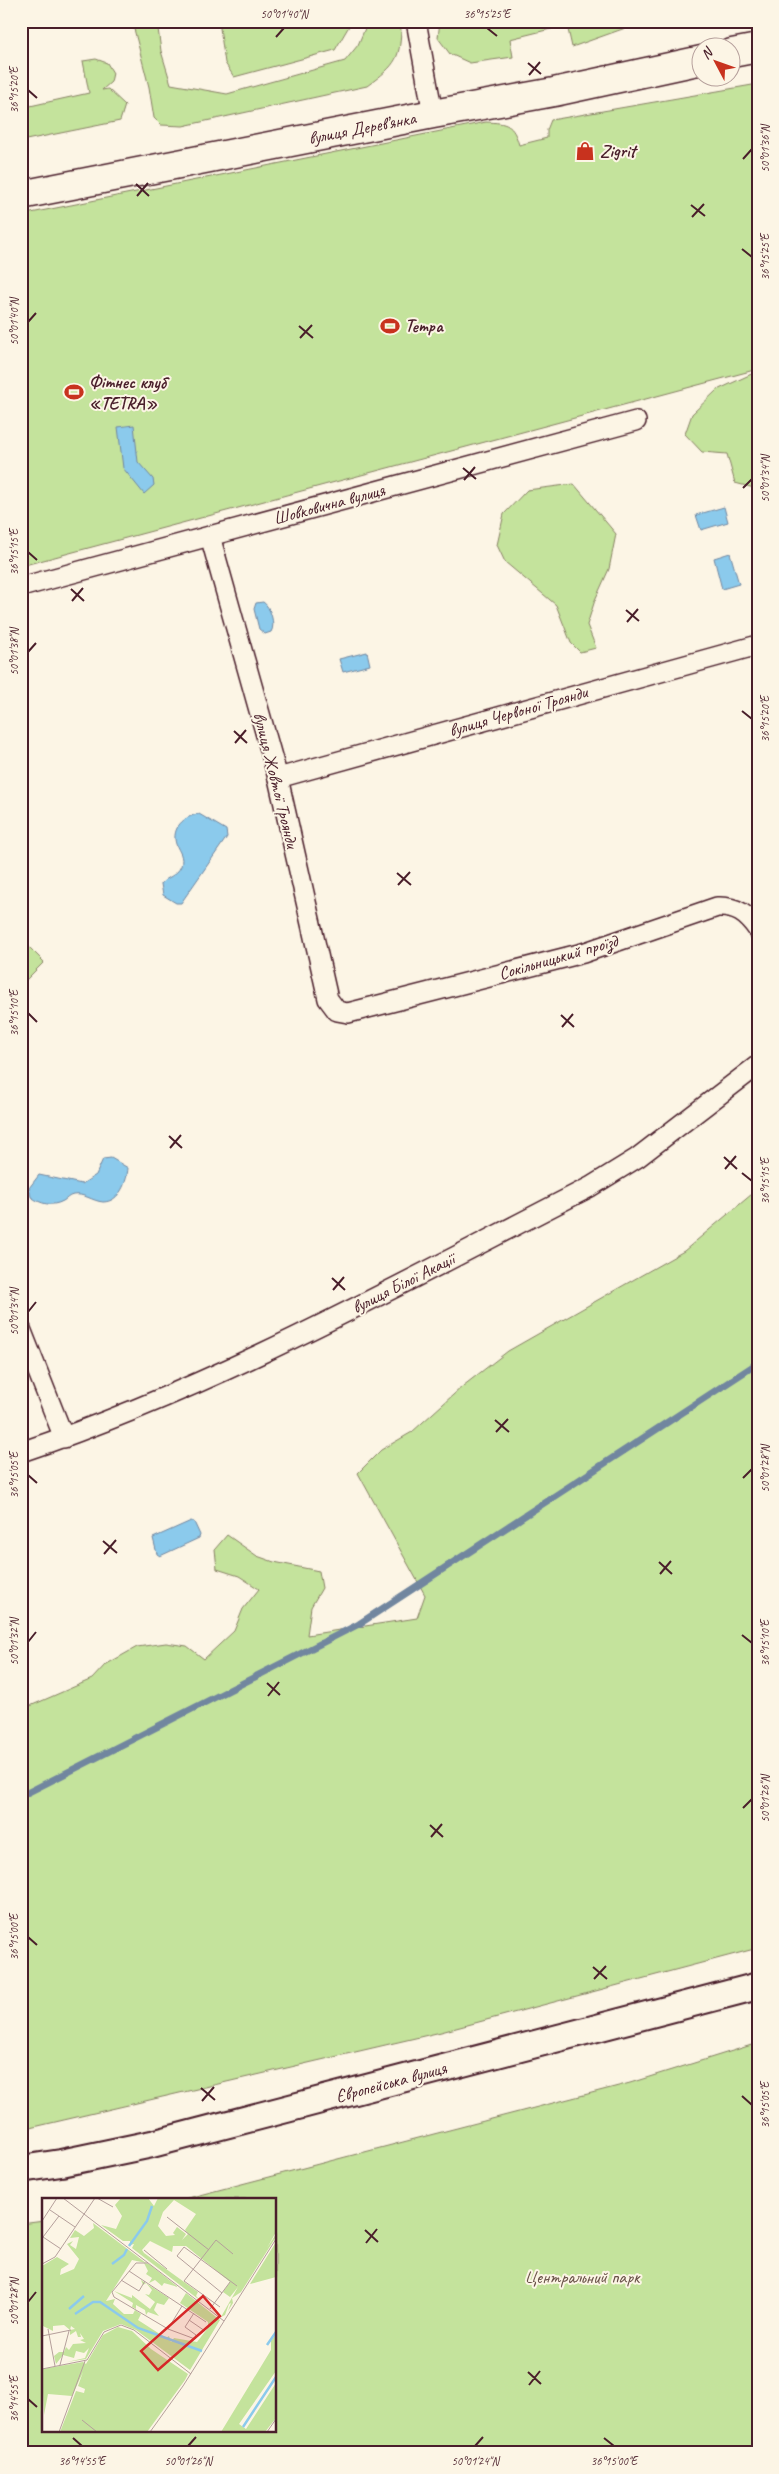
<svg xmlns="http://www.w3.org/2000/svg" width="779" height="2474" font-family="Caveat,sans-serif">
<style>
.green{fill:#c4e39c;stroke:#878164}
.water{fill:#8bcaec;stroke:#71869f}
.lines{fill:none;stroke-linecap:round;stroke-linejoin:round}
.stream{stroke:#71869f;stroke-width:7}
.street-casing{stroke:#4a1f2b;stroke-width:22}
.secondary-casing{stroke:#4a1f2b;stroke-width:30}
.primary-casing{stroke:#4a1f2b;stroke-width:31}
.street{stroke:#fcf5e5;stroke-width:19}
.secondary{stroke:#fcf5e5;stroke-width:26}
.primary{stroke:#fcf5e5;stroke-width:28}
.ticks{fill:none;stroke:#4a1f2b;stroke-width:2}
.labels{text-anchor:middle;stroke-width:4;stroke-linejoin:round;paint-order:stroke}
.street-label{font-size:18px;fill:#4a1f2b;stroke:#fcf5e5}
.poi-label{font-size:18px;font-weight:bold;fill:#4a1f2b;stroke:#fcf5e5;text-anchor:start}
.park-label{font-size:18px;fill:#685047;stroke:#fcf5e5}
.inset-river{fill:none;stroke:#8bcaec;stroke-width:2.5}
.inset-road{fill:none;stroke:#b59f9b;stroke-width:1}
.view{fill:#d62828;fill-opacity:0.15;stroke:#d62828;stroke-width:2.5}
.inset-edge{fill:none;stroke:#4a1f2b;stroke-width:2.5}
.neatline{fill:none;stroke:#4a1f2b;stroke-width:2}
.ticks-label{font-size:12px;text-anchor:middle;fill:#4a1f2b}
</style>
<rect width="100%" height="100%" fill="#fcf5e5"/>
<filter id="ink" filterUnits="userSpaceOnUse"><feTurbulence type="fractalNoise" baseFrequency=".02" numOctaves="2"/><feDisplacementMap in="SourceGraphic" scale="10" xChannelSelector="R" yChannelSelector="G"/><feConvolveMatrix kernelMatrix="1 2 1 2 8 2 1 2 1" color-interpolation-filters="sRGB"/></filter>
<g filter="url(#ink)">
<g class="green">
<path d="M132 21H157L161 51 171 84 227 94 345 61 358 45 368 21H401C401 59 397 64 367 86L183 126 161 125 154 118 149 87Z"/>
<polygon points="219,21 352,21 335,50 234,77 225,63"/>
<polygon points="440,21 645,21 572,47 567,25 510,39 513,57 470,63 450,54 438,38"/>
<polygon points="96,59 107,63 113,73 111,82 102,90 108,89 125,105 120,121 21,141 21,108 89,93 83,61"/>
<path d="M758 84V369L21 566V215L486 122C507 123 513 124 519 145L547 138V130L551 120Z"/>
<polygon points="758,371 758,489 735,483 727,454 702,452 685,434 692,414 717,390"/>
<polygon points="574,484 616,534 609,569 595,600 587,625 596,648 580,652 571,643 556,605 505,562 497,545 504,514 527,490"/>
<polygon points="21,939 44,962 21,985"/>
<polygon points="758,1189 758,1948 441,2032 21,2130 21,1710 92,1679 105,1665 137,1647 166,1643 187,1646 204,1659 234,1631 243,1609 259,1589 239,1576 217,1569 215,1549 227,1535 257,1556 274,1562 319,1571 322,1588 311,1607 307,1635 417,1618 425,1595 358,1473 381,1450 412,1432 463,1386 508,1351 684,1251"/>
<polygon points="758,2043 758,2453 21,2453 21,2224 44,2221 44,2430 275,2430 275,2199 184,2199 630,2083"/>
</g>
<g class="water">
<polygon points="134,425 138,462 153,479 154,485 144,494 123,468 118,427"/>
<polygon points="724,507 728,522 701,530 696,515"/>
<polygon points="730,553 739,584 722,589 714,558"/>
<path d="M263 602C270 606 276 625 271 632L265 634 259 629 254 609 256 603Z"/>
<polygon points="367,652 370,665 343,672 339,659"/>
<path d="M199 814 226 830 227 837 181 903H176L163 895 161 884C166 877 177 876 181 866 184 856 179 852 176 844 171 828 184 816 199 814Z"/>
<path d="M111 1158 128 1168C127 1181 120 1202 103 1202 92 1201 84 1193 73 1195 68 1196 67 1199 63 1201 52 1207 41 1204 31 1197L29 1188 39 1175 82 1184 96 1175 103 1159Z"/>
<polygon points="191,1521 194,1522 200,1535 199,1538 160,1556 157,1554 153,1538"/>
</g>
<g class="lines">
<polyline class="stream" points="21,1796 359,1624 758,1363"/>
<g class="street-casing">
<g id="street">
<polyline points="416,21 433,114"/>
<path d="M210 536 278 778 328 999 337 1011 348 1013 583 953 717 907C736 906 747 914 758 930"/>
<polyline points="21,587 636,421"/>
<polyline points="278,778 758,645"/>
<polyline points="21,1329 64,1438"/>
<path d="M21 1452C220 1385 404 1282 590 1187L637 1158 758 1065"/>
</g>
</g>
<g class="secondary-casing">
<polyline id="secondary" points="21,2169 61,2163 152,2144 758,1986"/>
</g>
<g class="primary-casing">
<g id="primary">
<polyline points="732,53 758,48"/>
<polyline points="21,195 433,114 554,92 702,60"/>
</g>
</g>
<use href="#street" class="street"/>
<use href="#secondary" class="secondary"/>
<use href="#primary" class="primary"/>
</g>
</g>
<path class="ticks" d="M487 28 497 36M276 37 284 28M528 63 541 74M529 75 540 62M28 90 37 98M743 159 752 149M136 184 149 196M137 196 148 183M691 205 705 216M692 217 704 204M742 249 752 257M28 322 36 313M299 326 313 338M300 338 312 325M463 468 476 479M464 480 475 467M743 488 752 479M28 552 37 560M71 589 84 601M72 601 83 588M626 610 639 621M627 622 638 609M28 652 36 643M742 711 752 719M234 731 247 743M235 743 246 730M397 873 411 885M398 885 410 872M28 1013 37 1022M561 1015 574 1027M562 1027 573 1014M169 1136 182 1148M170 1148 181 1135M724 1157 737 1169M725 1169 736 1156M742 1173 752 1181M332 1278 345 1290M333 1290 344 1277M28 1312 36 1302M495 1420 509 1432M496 1432 508 1419M28 1475 37 1483M743 1478 752 1469M103 1541 117 1553M104 1554 116 1540M659 1562 672 1574M660 1574 671 1561M742 1635 752 1643M28 1642 36 1632M267 1683 280 1695M268 1696 279 1682M743 1808 752 1799M430 1825 443 1837M431 1837 442 1824M28 1937 37 1945M593 1967 607 1979M594 1979 606 1966M201 2088 215 2100M742 2096 752 2105M202 2101 214 2087M365 2230 378 2242M366 2243 377 2229M28 2302 36 2292M528 2372 541 2384M529 2385 540 2371M28 2399 37 2407M73 2438 82 2446M604 2438 614 2446M188 2446 196 2437M475 2446 483 2437"/>
<defs>
<g id="shop-bare" transform="scale(1.5)"><path d="M-5-2.5h2.3a2.7 3.5 0 0 1 5.4 0H5L5.5 6h-11ZM-1.5-2.5h3a1.5 2.3 0 0 0-3 0Z" fill="#c8321e" stroke="#fcf5e5" stroke-width="2.5" paint-order="stroke"/></g>
<g id="stadium-bare" transform="scale(1.5)"><path d="M0-5a6.5 5 0 1 0 0 10a6.5 5 0 1 0 0-10ZM-3.5-1.8h7v3.6h-7Z" fill="#c8321e" stroke="#fcf5e5" stroke-width="2.5" paint-order="stroke"/></g>
</defs>
<g fill-rule="evenodd">
<use href="#shop-bare" x="585" y="151"/>
<use href="#stadium-bare" x="390" y="326"/>
<use href="#stadium-bare" x="74" y="392"/>
</g>
<g class="labels">
<g class="street-label">
<text transform="translate(362 128) rotate(-11)" y="6">вулиця Дерев’янка</text>
<text transform="translate(329 504) rotate(-15)" y="6">Шовковична вулиця</text>
<text transform="translate(518 711) rotate(-16)" y="6">вулиця Червоної Троянди</text>
<text transform="translate(276 780) rotate(76)" y="6">вулиця Жовтої Троянди</text>
<text transform="translate(558 957) rotate(-16)" y="6">Сокільницький проїзд</text>
<text transform="translate(403 1283) rotate(-27)" y="6">вулиця Білої Акації</text>
<text transform="translate(391 2082) rotate(-15)" y="6">Європейська вулиця</text>
</g>
<g class="poi-label">
<text x="600" y="157">Zigrit</text>
<text x="405" y="332">Тетра</text>
<text x="89" y="388">Фітнес клуб<tspan x="89" dy="21">«TETRA»</tspan></text>
</g>
<g class="park-label">
<text x="582" y="2283">Центральний парк</text>
</g>
</g>
<g transform="translate(42 2198)">
<rect width="234" height="234" fill="#fcf5e5"/>
<path d="M79 0H106L112 8 116 0H234V34L225 50 234 36V39L199 94 190 100 191 105 186 113 189 105 187 106 183 117 179 119 196 89 188 99 181 94 188 84 144 48H131L130 54 108 43 100 52 102 55 156 94 154 98 160 104 90 50 92 46 88 47V43H81L59 27 74 31 80 18 73 7ZM132 2 154 16 143 32 146 36 140 42 144 36 135 29 131 35 133 37 124 38 116 28 121 14ZM51 25 104 65 90 62 64 103 73 101 71 106 82 116H91L93 112 99 116 96 122 124 140 127 138 129 144 132 140 155 144 166 130V124L138 105 144 95 178 122 148 172 94 132 79 126 61 133 44 161 25 164 43 160 47 150 42 155 34 153 32 160 21 157 14 166 12 158 17 154H22L24 149 27 152 31 146 44 145 38 142 42 141 38 135 39 139H36L34 133 28 137V132L33 131 29 128 28 132 22 127 11 128V133L1 128 0 68 15 59 27 66 19 71 18 77 32 71 37 61 25 46 31 43 28 47 34 51 37 39 28 40 33 32 42 38 52 30ZM234 44V79L208 86ZM102 65 107 66 136 89 122 85 120 88 113 82 107 85 110 80 104 76 106 73ZM99 82 127 100 122 107 115 105 112 112 117 118 106 114 104 117 103 112 94 107V111L90 109 91 105 72 93 90 100V97L108 111 113 104 103 96 107 97 110 92 104 85 101 87ZM76 129 90 133 109 151 146 176 143 182 105 234H18L34 193 42 195 43 191 36 188 41 174 30 198 6 196 2 217 0 171 41 164 44 166 61 137ZM234 136V173L197 226 204 231 234 185V220L223 234H179L229 152V143Z" fill="#c4e39c" fill-rule="evenodd"/>
<path class="inset-river" d="M87 48 105 23 110 8M70 66 82 57 85 51M27 111 42 98M33 116 51 104H58L96 130 160 153M225 147 234 134M201 229 234 179"/>
<path class="inset-road" d="M21 0 182 123M55 0 71 9M8 12 33 29M125 19 167 52M0 23 15 0M1 39 17 18M1 39 19 51M102 52 125 71M106 65H94L70 94 72 99 126 131 153 141 154 137 143 129 152 115M0 66 13 59 53 0M87 73 164 124M79 82 97 93 103 83M180 95 135 58 142 49 195 88M178 109 142 83 174 42 191 56M168 111 188 84M147 122 163 133M6 131 13 168M126 131 140 108M0 138 29 132M18 167 27 133M0 171 45 162 62 134 79 127 92 132 149 176M40 222 55 234M17 234 43 163M108 234 141 188 234 41M225 234 234 221"/>
<path class="view" d="M161 98 178 118 116 172 99 153Z"/>
<rect width="234" height="234" class="inset-edge"/>
</g>
<rect width="779" height="2474" fill="none" stroke="#fcf5e5" stroke-width="55"/>
<g transform="translate(716 62) rotate(311)"><circle r="24" fill="#fcf5e5" stroke="#b59f9b"/>
<path d="M0-4L9 19L0 12L-9 19Z" fill="#c8321e"/>
<text y="-8" font-size="14" font-weight="bold" text-anchor="middle" fill="#4a1f2b">N</text>
</g>
<rect x="28" y="28" width="724" height="2418" class="neatline"/>
<g class="ticks-label">
<text x="284" y="18">50°01'40"N</text>
<text x="487" y="18">36°15'25"E</text>
<text transform="translate(14 90) rotate(-90)" y="4">36°15'20"E</text>
<text transform="translate(765 149) rotate(-90)" y="4">50°01'36"N</text>
<text transform="translate(765 257) rotate(-90)" y="4">36°15'25"E</text>
<text transform="translate(14 322) rotate(-90)" y="4">50°01'40"N</text>
<text transform="translate(765 479) rotate(-90)" y="4">50°01'34"N</text>
<text transform="translate(14 552) rotate(-90)" y="4">36°15'15"E</text>
<text transform="translate(14 652) rotate(-90)" y="4">50°01'38"N</text>
<text transform="translate(765 719) rotate(-90)" y="4">36°15'20"E</text>
<text transform="translate(14 1013) rotate(-90)" y="4">36°15'10"E</text>
<text transform="translate(765 1181) rotate(-90)" y="4">36°15'15"E</text>
<text transform="translate(14 1312) rotate(-90)" y="4">50°01'34"N</text>
<text transform="translate(765 1469) rotate(-90)" y="4">50°01'28"N</text>
<text transform="translate(14 1475) rotate(-90)" y="4">36°15'05"E</text>
<text transform="translate(14 1642) rotate(-90)" y="4">50°01'32"N</text>
<text transform="translate(765 1643) rotate(-90)" y="4">36°15'10"E</text>
<text transform="translate(765 1799) rotate(-90)" y="4">50°01'26"N</text>
<text transform="translate(14 1937) rotate(-90)" y="4">36°15'00"E</text>
<text transform="translate(765 2105) rotate(-90)" y="4">36°15'05"E</text>
<text transform="translate(14 2302) rotate(-90)" y="4">50°01'28"N</text>
<text transform="translate(14 2399) rotate(-90)" y="4">36°14'55"E</text>
<text x="82" y="2465">36°14'55"E</text>
<text x="188" y="2465">50°01'26"N</text>
<text x="475" y="2465">50°01'24"N</text>
<text x="614" y="2465">36°15'00"E</text>
</g>
</svg>
